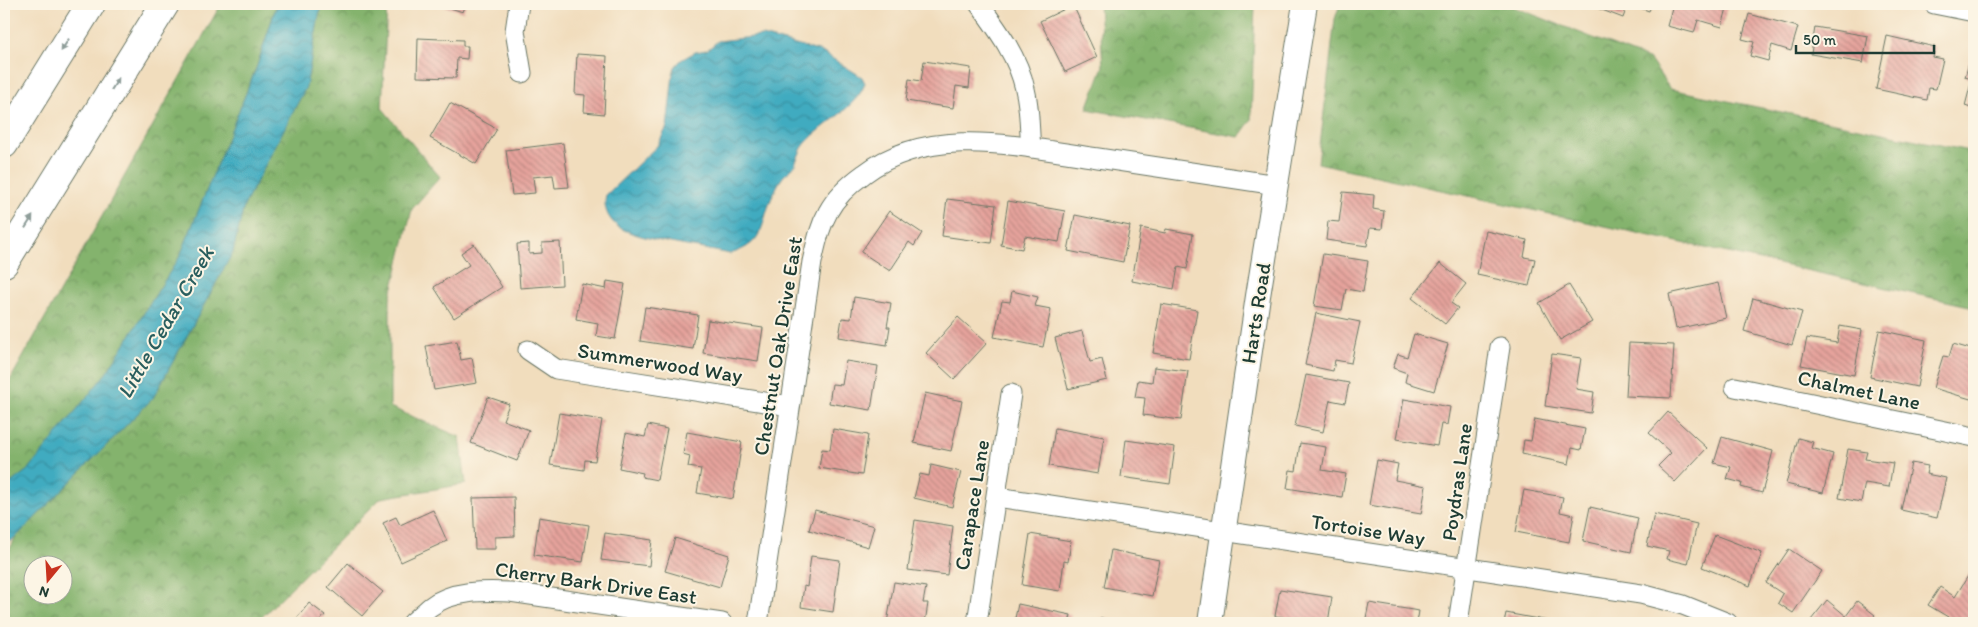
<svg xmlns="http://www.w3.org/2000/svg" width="1978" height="627" font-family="Itim,sans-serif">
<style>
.forest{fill:url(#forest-crowns);stroke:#527850;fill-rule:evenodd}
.water{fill:url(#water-waves);stroke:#30747a}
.building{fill:url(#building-back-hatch)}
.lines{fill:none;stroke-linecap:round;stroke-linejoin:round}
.minor-casing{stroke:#687564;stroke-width:21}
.tertiary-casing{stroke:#687564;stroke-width:26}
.motorway-casing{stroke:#687564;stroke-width:30}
.minor{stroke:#fff;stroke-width:19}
.tertiary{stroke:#fff;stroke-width:24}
.motorway{stroke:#fff;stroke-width:28}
.oneway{fill:#8f9e9a}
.labels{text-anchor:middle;stroke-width:4;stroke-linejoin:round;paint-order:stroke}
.street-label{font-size:21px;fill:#1f3d34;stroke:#fcf5e5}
.water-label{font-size:22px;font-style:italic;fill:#295e5e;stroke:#fcf5e5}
</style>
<defs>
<pattern id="forest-crowns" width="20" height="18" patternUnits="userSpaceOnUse" patternTransform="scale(1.25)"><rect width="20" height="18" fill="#84b36d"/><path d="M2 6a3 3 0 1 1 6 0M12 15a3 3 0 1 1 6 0" fill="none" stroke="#6b935a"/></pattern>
<pattern id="water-waves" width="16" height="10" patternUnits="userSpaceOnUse" patternTransform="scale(1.25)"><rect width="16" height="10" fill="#41abc0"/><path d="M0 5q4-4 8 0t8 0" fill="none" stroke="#368c9d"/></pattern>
<pattern id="building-back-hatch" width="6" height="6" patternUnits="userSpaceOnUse" patternTransform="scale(1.25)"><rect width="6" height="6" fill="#e6a39c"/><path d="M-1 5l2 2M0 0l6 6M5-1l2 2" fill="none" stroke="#ba8680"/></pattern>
</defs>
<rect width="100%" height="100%" fill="#fcf5e5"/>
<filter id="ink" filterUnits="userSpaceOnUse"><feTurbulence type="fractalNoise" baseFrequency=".02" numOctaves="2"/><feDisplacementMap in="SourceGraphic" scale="10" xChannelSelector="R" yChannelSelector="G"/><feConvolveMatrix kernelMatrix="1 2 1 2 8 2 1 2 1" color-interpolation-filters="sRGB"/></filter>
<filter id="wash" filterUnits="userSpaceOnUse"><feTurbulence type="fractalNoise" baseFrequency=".0096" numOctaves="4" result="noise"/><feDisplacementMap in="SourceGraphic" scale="20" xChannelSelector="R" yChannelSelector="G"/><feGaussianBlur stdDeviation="1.12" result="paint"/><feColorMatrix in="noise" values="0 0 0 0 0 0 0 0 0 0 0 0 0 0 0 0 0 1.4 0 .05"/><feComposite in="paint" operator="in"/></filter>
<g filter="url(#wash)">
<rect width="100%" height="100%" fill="#f1ddbd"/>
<g class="forest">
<polygon points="221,4 277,4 257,66 180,256 107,372 29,469 4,488 4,391"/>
<path d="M321 4H387L382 108 440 177 412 209 390 299V407L460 437 466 484 381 498 256 623H4V560L16 537 153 398 233 252 244 206 306 87ZM32 564H62V594H32Z"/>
<polygon points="1099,4 1255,4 1251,120 1239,137 1087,109 1103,66"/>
<polygon points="1340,4 1506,4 1650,60 1670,89 1974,152 1974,307 1318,163 1335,19"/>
</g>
<g class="water">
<polygon points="277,4 321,4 306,87 244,206 233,252 153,398 16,537 4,545 4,488 29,469 107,372 180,256 257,66"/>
<path d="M762 36 822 52 862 77 865 83C858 108 816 127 802 148 799 154 797 160 794 166 793 169 789 171 786 174 781 178 777 186 774 193 759 222 769 242 730 254 704 248 636 240 617 226 607 218 603 206 606 195L657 146 667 127 673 74 675 67 681 60 695 52 707 50 718 41Z"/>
</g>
<g id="blocks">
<g class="building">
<polygon points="437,4 466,4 463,12"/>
<polygon points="1589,4 1628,4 1623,18 1589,5"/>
<polygon points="1629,4 1652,4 1649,11"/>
<polygon points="1673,4 1728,4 1722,27 1698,20 1694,33 1667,26"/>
<polygon points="1073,5 1097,57 1065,72 1040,21"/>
<polygon points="1749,14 1798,27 1791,51 1772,45 1768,61 1750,56 1754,42 1742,39"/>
<polygon points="1815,27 1868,36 1863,63 1811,54"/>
<polygon points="1887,36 1935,47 1933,57 1943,59 1936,89 1929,88 1927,100 1876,89"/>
<polygon points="418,38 463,40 463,46 468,46 467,59 457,58 456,78 417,77"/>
<polygon points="577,54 607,56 604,114 584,112 585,95 575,94"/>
<polygon points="1971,56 1974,57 1974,109 1965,106 1972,79 1965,77"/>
<polygon points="924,61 971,68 969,88 956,86 953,108 906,101 909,79 921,81"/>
<polygon points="450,103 497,129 476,164 430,138"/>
<polygon points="563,143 569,187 555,188 553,175 533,177 535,193 512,195 506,150"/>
<polygon points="1343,192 1374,195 1373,209 1384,211 1382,229 1370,228 1367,246 1326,240 1328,221 1339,222"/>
<polygon points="947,199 996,205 991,243 942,236"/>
<polygon points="1008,201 1065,211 1059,242 1025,236 1022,249 1001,245"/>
<polygon points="889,211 922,233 914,246 909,242 890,271 861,252"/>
<polygon points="1075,215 1130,226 1123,262 1068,251"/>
<polygon points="1141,228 1165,233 1166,229 1193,234 1187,269 1178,267 1174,289 1132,281"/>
<polygon points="1486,231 1527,240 1524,257 1535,259 1529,286 1477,275"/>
<polygon points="560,242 562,285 520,288 517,244 529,243 529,254 542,253 542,243"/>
<polygon points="474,244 502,287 454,318 434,287 469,265 461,253"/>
<polygon points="1323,254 1368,261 1363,292 1346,289 1342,310 1314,306"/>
<polygon points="1440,263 1466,284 1451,303 1458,308 1445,324 1412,298"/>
<polygon points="607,281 625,284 615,339 596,336 598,323 576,319 582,284 606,289"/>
<polygon points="1718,283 1726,318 1676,329 1669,294"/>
<polygon points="1569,285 1592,322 1560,340 1539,303"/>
<polygon points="1012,291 1038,297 1035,306 1051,309 1043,347 994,337 1002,301 1010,302"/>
<polygon points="854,297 891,303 887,327 890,327 887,345 839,337 842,318 851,319"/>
<polygon points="1753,298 1802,312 1792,345 1744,331"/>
<polygon points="1161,304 1197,310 1189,359 1153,353"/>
<polygon points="645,307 698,315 693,349 640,341"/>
<polygon points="1316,313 1360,322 1351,363 1335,360 1333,371 1305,365"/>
<polygon points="958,317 987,343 954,379 926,353"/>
<polygon points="708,320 763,328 758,361 703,353"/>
<polygon points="1840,326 1862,330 1854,375 1801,365 1807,338 1837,343"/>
<polygon points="1879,330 1926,340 1917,387 1870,377"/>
<polygon points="1082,331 1090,362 1102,359 1107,380 1068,389 1055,338"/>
<polygon points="1414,334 1448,344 1434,391 1405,382 1407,373 1393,368 1398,354 1407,357"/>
<polygon points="457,341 461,360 472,358 477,383 434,390 426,346"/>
<polygon points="1629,343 1674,345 1671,398 1626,396"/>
<polygon points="1953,344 1974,350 1974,400 1933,388 1943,356 1949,357"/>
<polygon points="1552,354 1581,358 1576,389 1594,392 1591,413 1545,406"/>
<polygon points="846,361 878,366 871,410 829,403 832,384 842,385"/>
<polygon points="1154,367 1188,371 1181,420 1143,415 1145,398 1135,397 1138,380 1152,382"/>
<polygon points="1306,375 1349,383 1345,403 1330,400 1323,432 1295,426"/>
<polygon points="925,393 962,401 951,451 914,443"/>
<polygon points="488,397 509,404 503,420 529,430 517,461 471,443"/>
<polygon points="1404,399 1450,407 1447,425 1441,424 1437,446 1397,439"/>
<polygon points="1668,412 1707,448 1675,482 1658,466 1671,453 1649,433"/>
<polygon points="559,413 602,420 595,461 585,460 584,470 550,465"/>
<polygon points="1535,419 1585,429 1581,450 1572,448 1569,464 1522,454 1524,440 1531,441"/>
<polygon points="648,425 667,429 657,480 642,477 643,473 619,468 626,433 645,437"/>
<polygon points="1055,428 1104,437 1098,474 1049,466"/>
<polygon points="833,429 868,435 862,475 819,468 822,449 830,450"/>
<polygon points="687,432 742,442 733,499 697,493 701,469 688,467 690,456 683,454"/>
<polygon points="1722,437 1773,451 1762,493 1741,487 1742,483 1727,479 1731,467 1714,463"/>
<polygon points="1798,438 1813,442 1811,448 1833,454 1823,493 1786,484"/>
<polygon points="1126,440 1175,447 1170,484 1121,477"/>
<polygon points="1300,443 1326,447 1322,470 1346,474 1342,497 1287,488 1290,470 1296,471"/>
<polygon points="1848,449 1867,452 1865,459 1893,463 1889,487 1865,483 1861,502 1839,498"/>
<polygon points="1377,460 1398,464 1395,480 1426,486 1421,514 1369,505"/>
<polygon points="1911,463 1928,466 1926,474 1946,478 1937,518 1901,510"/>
<polygon points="931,465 961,472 952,507 914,498 920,474 929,476"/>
<polygon points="1524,490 1563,497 1560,512 1574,515 1569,542 1516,532"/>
<polygon points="514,497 515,536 495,537 495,549 475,549 473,498"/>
<polygon points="1590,507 1638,518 1631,552 1583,541"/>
<polygon points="433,510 447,541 401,562 383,523 396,517 400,525"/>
<polygon points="815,510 874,526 868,547 809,530"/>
<polygon points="1654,514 1697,524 1688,564 1667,559 1669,551 1647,546"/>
<polygon points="539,517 589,525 583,562 534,555"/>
<polygon points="915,520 953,526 947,575 908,570"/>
<polygon points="605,533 652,540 649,566 601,560"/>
<polygon points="1030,534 1071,541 1068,562 1064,561 1060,591 1022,585"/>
<polygon points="1715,535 1762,553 1750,586 1702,567"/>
<polygon points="675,538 729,555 720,587 665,571"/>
<polygon points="1789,549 1822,571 1793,613 1778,603 1783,594 1766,583"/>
<polygon points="1111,550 1159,560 1152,596 1104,587"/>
<polygon points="811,556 840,560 833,612 801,607 804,586 807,587"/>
<polygon points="348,563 383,592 362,616 328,587"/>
<polygon points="1971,571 1974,573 1974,616 1970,623 1958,623 1928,605 1940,587 1955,597"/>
<polygon points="894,582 926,587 923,603 928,603 925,623 887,623"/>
<polygon points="1280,589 1332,597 1328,623 1306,623 1307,621 1275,616"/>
<polygon points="1827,600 1846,616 1857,601 1875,615 1869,623 1815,623 1811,620"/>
<polygon points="309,603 325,615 318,623 293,623"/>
<polygon points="1369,603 1419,611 1417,623 1365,623"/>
<polygon points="1018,604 1071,615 1069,623 1014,623"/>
<polygon points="1506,613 1554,622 1554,623 1504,623"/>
<polygon points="1101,618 1129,622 1129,623 1100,623"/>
</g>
</g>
</g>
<g filter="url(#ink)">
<use href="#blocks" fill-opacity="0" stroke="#687564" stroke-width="1"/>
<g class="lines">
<g class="minor-casing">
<g id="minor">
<polyline points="519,4 515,31 522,73"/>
<path d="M979 4C998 30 1018 57 1025 89 1030 108 1029 129 1031 148"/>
<polyline points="1934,4 1974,12"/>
<polyline points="528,350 556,369 790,406"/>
<polyline points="1735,387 1974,437"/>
<polyline points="997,497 1641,594 1683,605 1728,623"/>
<path d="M412 623C418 618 424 612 430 607 452 590 484 591 510 592L722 623"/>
<path d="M758 623 812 262C816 245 819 228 828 212 836 197 850 184 864 174 931 123 1021 147 1098 158 1157 167 1217 176 1277 185"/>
<polyline points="977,623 1011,394"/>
<polyline points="1458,623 1500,347"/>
</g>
</g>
<g class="tertiary-casing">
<polyline id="tertiary" points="1210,623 1258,296 1305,4"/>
</g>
<g class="motorway-casing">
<g id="motorway">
<polyline points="4,144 91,4"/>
<polyline points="4,263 165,4"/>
</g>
</g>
<use href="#minor" class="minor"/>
<use href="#tertiary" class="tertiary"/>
<use href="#motorway" class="motorway"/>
</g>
<defs><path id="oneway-solid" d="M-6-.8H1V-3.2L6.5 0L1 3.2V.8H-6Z" transform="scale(1.25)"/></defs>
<g class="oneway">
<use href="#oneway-solid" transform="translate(65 45) rotate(122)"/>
<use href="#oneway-solid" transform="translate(115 84) rotate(-58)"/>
<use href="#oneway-solid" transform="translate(29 222) rotate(-58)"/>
</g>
</g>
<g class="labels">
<g class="street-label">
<text transform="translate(1256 313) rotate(-81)" y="7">Harts Road</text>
<text transform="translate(778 346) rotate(-81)" y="7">Chestnut Oak Drive East</text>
<text transform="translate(660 363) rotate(9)" y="7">Summerwood Way</text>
<text transform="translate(1859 390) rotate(12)" y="7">Chalmet Lane</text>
<text transform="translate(1457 482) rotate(-82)" y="7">Poydras Lane</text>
<text transform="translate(972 505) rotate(-81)" y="7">Carapace Lane</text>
<text transform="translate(1368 530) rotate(9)" y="7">Tortoise Way</text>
<text transform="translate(596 583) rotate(8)" y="7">Cherry Bark Drive East</text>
</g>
<g class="water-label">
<text transform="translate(165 322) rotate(-60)" y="8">Little Cedar Creek</text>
</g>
</g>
<rect width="1978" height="627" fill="none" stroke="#fcf5e5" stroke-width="20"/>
<g transform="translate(48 580) rotate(198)"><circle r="24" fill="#fcf5e5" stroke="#a4ab9e"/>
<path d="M0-4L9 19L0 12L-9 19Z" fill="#c8321e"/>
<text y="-8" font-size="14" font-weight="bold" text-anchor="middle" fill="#1f3d34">N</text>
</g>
<path d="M1796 45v8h138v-8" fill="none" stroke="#1f3d34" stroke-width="2.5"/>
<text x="1803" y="45" font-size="15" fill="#1f3d34" stroke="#fcf5e5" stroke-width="4" paint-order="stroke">50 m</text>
</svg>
